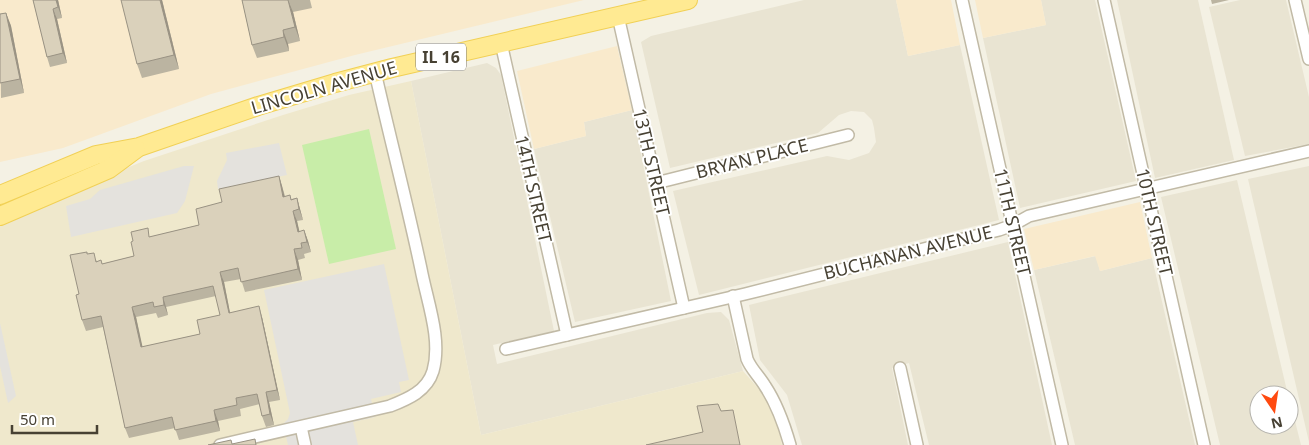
<svg xmlns="http://www.w3.org/2000/svg" width="1309" height="445" font-family="'Noto Sans',sans-serif">
<style>
.residential{fill:#e9e4d2}
.commercial{fill:#f9eacc}
.education{fill:#efe8cc}
.green{fill:#c8eda8}
.parking{fill:#e4e2dd}
.lines{fill:none;stroke-linecap:round;stroke-linejoin:round}
.street-casing{stroke:#c1baa6;stroke-width:14}
.primary-casing{stroke:#f1d055;stroke-width:20}
.street{stroke:#fff;stroke-width:11}
.primary{stroke:#ffea92;stroke-width:18}
.wall{fill:#bbb4a1;fill-rule:evenodd}
.shaded-wall{fill:#999283}
.building{fill:#dad1bb;stroke:#999283;fill-rule:evenodd}
.labels{text-anchor:middle;stroke-width:4;stroke-linejoin:round;paint-order:stroke}
.shield{fill:#fff;stroke:#7e7a70;stroke-width:1}
.shield-label{font-size:16px;font-weight:bold;fill:#474133}
.street-label{font-size:18px;fill:#474133;stroke:#fff}
</style>
<rect width="100%" height="100%" fill="#f4f1e4"/>
<g class="residential">
<polygon points="804,0 896,0 908,56 960,45 999,220 699,295 673,191 827,156 849,160 869,153 876,142 874,128 872,120 864,112 851,111 839,115 818,133 670,168 641,42 651,36"/>
<polygon points="1041,0 1095,0 1136,181 1020,208 983,38 1046,25"/>
<polygon points="1117,0 1198,0 1234,160 1155,178"/>
<polygon points="1240,0 1286,0 1309,97 1309,144 1245,156 1209,7"/>
<polygon points="487,63 496,68 501,75 554,331 493,345 497,364 707,313 721,312 729,320 743,371 481,435 411,81"/>
<polygon points="632,110 671,301 575,322 534,149 586,136 584,122"/>
<polygon points="1309,166 1309,442 1248,179"/>
<polygon points="1237,180 1288,395 1259,395 1259,425 1289,425 1289,397 1301,445 1220,445 1161,197"/>
<polygon points="1008,242 1052,445 929,445 909,363 892,368 908,445 802,445 787,395 760,360 749,305"/>
<polygon points="1096,256 1100,271 1152,258 1195,445 1075,445 1034,270"/>
</g>
<g class="commercial">
<polygon points="0,0 584,0 355,55 211,94 63,148 0,162"/>
<polygon points="896,0 951,0 960,45 908,56"/>
<polygon points="975,0 1041,0 1046,25 983,38"/>
<polygon points="617,46 632,110 584,122 586,136 534,149 517,71"/>
<polygon points="1140,202 1152,258 1100,271 1095,256 1034,270 1024,229"/>
</g>
<polygon class="education" points="411,81 481,435 743,371 766,397 779,430 782,445 0,445 0,226 82,186 144,161 283,115 349,95"/>
<polygon class="green" points="369,129 396,249 329,264 302,145"/>
<g class="parking">
<polygon points="279,143 287,175 218,189 217,181 227,160 226,153"/>
<polygon points="184,166 194,166 185,201 177,213 71,237 66,206 90,199 100,190"/>
<polygon points="384,264 409,380 399,382 401,392 371,399 375,417 353,422 358,445 288,445 283,424 288,419 290,413 264,290"/>
<polygon points="0,323 16,396 8,403 0,366"/>
</g>
<g class="lines">
<g class="street-casing">
<g id="street">
<polyline points="962,0 1062,445"/>
<polyline points="1104,0 1204,445"/>
<polyline points="1295,0 1309,59"/>
<polyline points="618,16 684,308"/>
<polyline points="501,43 567,335"/>
<polyline points="656,183 848,135"/>
<path d="M733 296 747 359C751 369 759 376 765 386 777 404 784 424 790 445"/>
<polyline points="506,349 745,294 999,230 1013,225 1029,216 1309,151"/>
<polyline points="900,368 917,445"/>
<polyline points="301,427 305,445"/>
<path d="M220 445 390 406C408 399 427 391 433 371 442 339 427 301 421 269 407 203 390 138 375 72"/>
</g>
</g>
<g class="primary-casing">
<g id="primary">
<polyline points="0,195 96,155 139,147 258,106 335,83 392,68 688,0"/>
<polyline points="0,216 109,169 136,149"/>
</g>
</g>
<use href="#street" class="street"/>
<use href="#primary" class="primary"/>
</g>
<g class="wall">
<polygon points="33,0 58,0 62,18 57,19 67,63 50,67 47,57"/>
<polygon points="162,0 179,69 142,78 137,64"/>
<polygon points="242,0 310,0 312,8 293,12 300,41 288,44 289,51 257,58 252,45"/>
<polygon points="1211,0 1229,0 1212,4"/>
<polygon points="6,13 11,26 24,93 1,98 0,14"/>
<path d="M279 176 285 196 291 199 297 198 303 220 297 221 299 232 304 230 308 241 311 252 304 254 305 258 298 260 302 280 245 292 241 279 224 282 230 313 262 317 280 400 269 402 274 425 266 427 262 416 260 404 240 409 241 416 218 421 220 431 179 440 175 428 129 438 125 428 103 327 86 331 82 320 79 294 87 254 97 261 102 264 134 256 133 241 199 225 222 202ZM216 296 220 315 200 334 142 347 136 317 156 313 158 318 168 315 166 307Z"/>
</g>
<g class="shaded-wall">
<polygon points="56,0 58,0 62,18 58,7"/>
<polygon points="160,0 162,0 179,69 174,55"/>
<polygon points="288,0 293,12 300,41 295,27"/>
<polygon points="53,9 57,19 67,63 63,53"/>
<polygon points="6,13 11,26 24,93 20,79"/>
<polygon points="283,30 288,44 289,51 284,37"/>
<polygon points="279,176 282,186 287,207 283,197"/>
<polygon points="297,198 303,220 299,209"/>
<polygon points="293,211 297,221 302,242 298,232"/>
<polygon points="304,230 308,241 311,252 307,242"/>
<polygon points="294,249 298,260 302,280 298,269"/>
<polygon points="220,272 224,282 232,323 229,313"/>
<polygon points="163,297 166,307 168,315 164,305"/>
<polygon points="259,306 262,317 280,400 277,390"/>
<polygon points="132,307 136,317 145,358 141,347"/>
<polygon points="266,392 269,402 274,425 270,414"/>
<polygon points="214,410 218,421 220,431 216,421"/>
</g>
<g class="building">
<polygon points="33,0 56,0 58,7 53,9 63,53 47,57"/>
<polygon points="121,0 160,0 174,55 137,64"/>
<polygon points="242,0 288,0 295,27 283,30 284,37 252,45"/>
<polygon points="6,13 20,79 0,83 0,14"/>
<path d="M279 176 283 197 290 195 291 200 297 198 299 209 293 211 298 232 304 230 307 242 301 243 302 248 294 249 298 269 241 282 238 268 220 272 229 313 259 306 277 390 266 392 270 414 262 416 257 394 236 398 237 405 214 410 216 421 175 430 172 417 125 428 101 316 82 320 76 295 79 294 70 255 87 252V254L94 253 96 262 101 260 102 264 134 256 131 242 133 241 131 232 148 228 149 237 199 225 196 209 222 202 219 189ZM213 286 220 315 197 320 200 334 141 347 132 307 153 302 154 307 164 305 163 297Z"/>
<polygon points="718,404 721,411 733,410 740,445 646,445 703,432 697,406"/>
<polygon points="255,439 256,445 208,445 231,440 232,444"/>
</g>
<g class="labels">
<rect class="shield" x="416" y="43.5" width="50" height="27" rx="4"/>
<g class="shield-label">
<text x="441" y="63">IL 16</text>
</g>
<g class="street-label">
<text transform="translate(324 88) rotate(-16)" y="6">LINCOLN AVENUE</text>
<text transform="translate(752 159) rotate(-14)" y="6">BRYAN PLACE</text>
<text transform="translate(651 162) rotate(77)" y="6">13TH STREET</text>
<text transform="translate(533 189) rotate(77)" y="6">14TH STREET</text>
<text transform="translate(1012 222) rotate(77)" y="6">11TH STREET</text>
<text transform="translate(1154 222) rotate(77)" y="6">10TH STREET</text>
<text transform="translate(908 253) rotate(-14)" y="6">BUCHANAN AVENUE</text>
</g>
</g>
<g transform="translate(1274 410) rotate(167)"><circle r="24" fill="#ffffff" stroke="#b5b3ad"/>
<path d="M0-4L9 19L0 12L-9 19Z" fill="#ff4a10"/>
<text y="-8" font-size="14" font-weight="bold" text-anchor="middle" fill="#474133">N</text>
</g>
<path d="M12 425v8h85v-8" fill="none" stroke="#474133" stroke-width="2.5"/>
<text x="20" y="425" font-size="15" fill="#474133" stroke="#ffffff" stroke-width="4" paint-order="stroke">50 m</text>
</svg>
